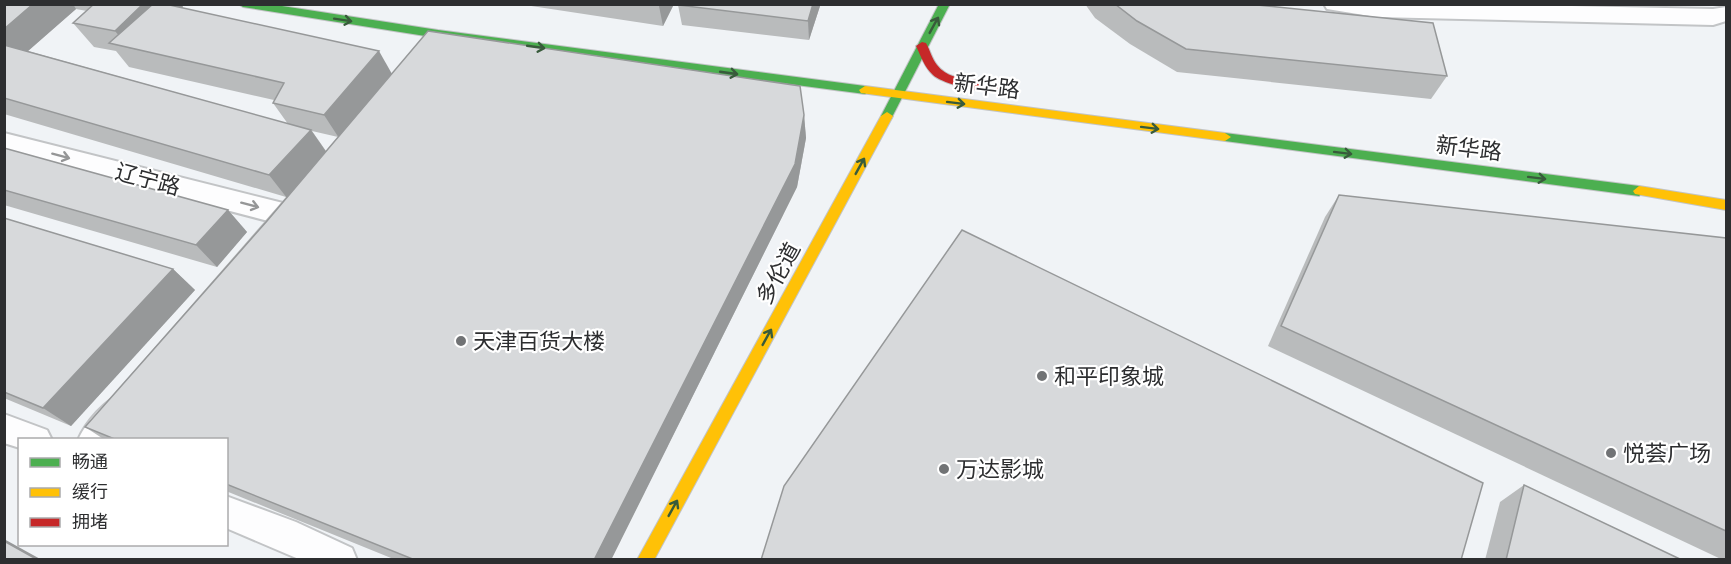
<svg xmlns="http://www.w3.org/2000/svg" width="1731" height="564" font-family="'Exo 2','Noto Sans SC',sans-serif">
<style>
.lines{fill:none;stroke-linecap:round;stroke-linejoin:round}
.street-casing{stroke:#c2c4c6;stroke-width:4}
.fast-casing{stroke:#c2c4c6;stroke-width:2}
.slow-casing{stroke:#c2c4c6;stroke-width:2}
.jam-casing{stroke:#c2c4c6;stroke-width:2}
.street{fill:#fdfdfe;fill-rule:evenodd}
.fast{fill:#4caf50;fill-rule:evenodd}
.slow{fill:#ffc107;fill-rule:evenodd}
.jam{fill:#c62828;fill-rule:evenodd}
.wall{fill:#b9bbbc;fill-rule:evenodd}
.shaded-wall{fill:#969899}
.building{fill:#d7d9db;stroke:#969899;stroke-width:1.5}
.oneway{stroke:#385b3b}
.oneway2{stroke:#959697}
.poi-dot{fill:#717375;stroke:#fff;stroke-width:2}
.labels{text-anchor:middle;stroke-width:4.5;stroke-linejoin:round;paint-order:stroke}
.street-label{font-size:22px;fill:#2d2e30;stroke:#fff}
.poi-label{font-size:22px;fill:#2d2e30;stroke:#fff;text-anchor:start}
</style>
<rect width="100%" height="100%" fill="#f0f3f6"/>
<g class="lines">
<g class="street-casing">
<g id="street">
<polygon points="1324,4 1470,4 1713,9 1726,7 1726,21 1713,25 1376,17 1327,9"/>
<polygon points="4,133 291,205 301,209 305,216 301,223 291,227 4,152"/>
<path d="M123 393 134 397 139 407 134 417 115 440H78C86 422 105 400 123 393Z"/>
<polygon points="4,414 47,430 52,440 20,440 20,448 4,443"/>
<polygon points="226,496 296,522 352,548 357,560 301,560 226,528"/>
</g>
</g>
<g class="fast-casing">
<g id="fast">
<polygon points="238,4 269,4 438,30 865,86 871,90 865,94 438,38 243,7"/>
<polygon points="939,4 950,4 891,119 883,119 881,116"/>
<polygon points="1225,133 1639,186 1645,191 1639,196 1225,141 1219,137"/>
</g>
</g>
<g class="slow-casing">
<g id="slow">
<polygon points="865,86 1225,133 1231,137 1225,141 861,93 859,90"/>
<polygon points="887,112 893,116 654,560 637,560 881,116"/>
<polygon points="1639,186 1726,200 1726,210 1635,194 1633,191"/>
</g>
</g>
<g class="jam-casing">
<path id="jam" d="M922 42 926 43C930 50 932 59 937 65 955 88 992 74 1005 87 994 98 944 85 933 75 924 67 921 56 916 46Z"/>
</g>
<use href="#street" class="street"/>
<use href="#fast" class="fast"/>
<use href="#slow" class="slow"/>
<use href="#jam" class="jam"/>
</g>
<g class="wall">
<path d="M4 4H181L183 7 182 8 392 74 804 115 806 138 797 187 611 560H396L226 491V440H105L85 427 286 197 4 114ZM76 9 87 11 73 23 94 47 116 51 129 67 274 100 273 103 288 124 28 51ZM312 131 338 137 326 151Z"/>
<polygon points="518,4 674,4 663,26"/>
<polygon points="1085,4 1247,4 1447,76 1431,99 1177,72 1130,44 1095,18"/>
<polygon points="678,5 820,6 809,40 682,25"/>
<polygon points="4,148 228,210 247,232 217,267 4,205"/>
<polygon points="1339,195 1726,238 1726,560 1723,560 1268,346 1325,217"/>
<polygon points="4,218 173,269 195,290 71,426 4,398"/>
<polygon points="1524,485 1682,560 1485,560 1500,502"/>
</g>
<g class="shaded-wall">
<polygon points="33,4 73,4 76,9 4,72 4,29"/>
<polygon points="143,4 181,4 183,7 139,50 129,48 115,31"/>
<polygon points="660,4 674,4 663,26 659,6"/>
<polygon points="813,4 820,4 820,6 809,40 808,21"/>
<polygon points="379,51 392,74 339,138 324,115"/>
<polygon points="804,115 806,138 797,187 611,560 594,560"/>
<polygon points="311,130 327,153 287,198 269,175"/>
<polygon points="228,210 247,232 217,267 196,245"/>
<polygon points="173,269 195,290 71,426 43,408"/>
<polygon points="4,539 42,560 38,560 4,541"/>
</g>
<g class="building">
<polygon points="4,4 33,4 4,29"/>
<polygon points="94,4 143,4 115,31 73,23"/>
<polygon points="153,4 165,4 379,51 324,115 273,103 284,83 109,43"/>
<polygon points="679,4 813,4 808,21 678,5"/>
<polygon points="1115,4 1247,4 1433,23 1447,76 1186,49 1137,21"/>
<polygon points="428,31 800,86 804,115 795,164 594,560 415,560 226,484 226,440 117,440 85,427 267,221"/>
<polygon points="4,45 311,130 269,175 4,98"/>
<polygon points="4,148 228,210 196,245 4,190"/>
<polygon points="1339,195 1726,238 1726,531 1281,326"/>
<polygon points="4,218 173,269 43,408 4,392"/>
<polygon points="962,230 1483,483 1461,560 761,560 784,486"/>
<polygon points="1524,485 1682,560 1506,560"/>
<polygon points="4,541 38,560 4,560"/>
</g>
<defs><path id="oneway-shaft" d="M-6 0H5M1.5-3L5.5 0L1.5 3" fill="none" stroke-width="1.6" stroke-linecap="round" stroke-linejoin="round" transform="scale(1.5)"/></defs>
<g class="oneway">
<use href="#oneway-shaft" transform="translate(343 20) rotate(9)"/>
<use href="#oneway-shaft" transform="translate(934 25) rotate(-61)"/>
<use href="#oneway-shaft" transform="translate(536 47) rotate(8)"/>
<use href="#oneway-shaft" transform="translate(729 73) rotate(8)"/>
<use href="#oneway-shaft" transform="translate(956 103) rotate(7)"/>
<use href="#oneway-shaft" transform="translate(1150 128) rotate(7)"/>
<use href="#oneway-shaft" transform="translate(1343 153) rotate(7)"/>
<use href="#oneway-shaft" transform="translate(860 166) rotate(-61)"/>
<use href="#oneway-shaft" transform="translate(1537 178) rotate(7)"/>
<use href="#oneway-shaft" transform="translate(767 337) rotate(-61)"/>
<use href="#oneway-shaft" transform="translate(673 508) rotate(-61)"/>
</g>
<g class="oneway2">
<use href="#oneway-shaft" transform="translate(61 156) rotate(15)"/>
<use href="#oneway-shaft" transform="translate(250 205) rotate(15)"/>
</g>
<g class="poi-dot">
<circle cx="461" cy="341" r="6"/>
<circle cx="1042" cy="376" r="6"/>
<circle cx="1611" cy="453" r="6"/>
<circle cx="944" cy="469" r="6"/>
</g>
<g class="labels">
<g class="street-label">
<text transform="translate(987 86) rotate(7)" y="8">新华路</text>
<text transform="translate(1469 148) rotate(7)" y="8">新华路</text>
<text transform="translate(148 179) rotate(15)" y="8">辽宁路</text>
<text transform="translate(778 273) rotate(-61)" y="8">多伦道</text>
</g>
<g class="poi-label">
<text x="473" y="349">天津百货大楼</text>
<text x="1054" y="384">和平印象城</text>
<text x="1623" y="461">悦荟广场</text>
<text x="956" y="477">万达影城</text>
</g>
</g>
<rect width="1731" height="564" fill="none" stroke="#2d2e30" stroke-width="12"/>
<rect x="18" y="438" width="210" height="108" fill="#ffffff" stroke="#ababac" stroke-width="1.5"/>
<rect x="30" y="458" width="30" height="9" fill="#4caf50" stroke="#ababac" stroke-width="1.5"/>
<text x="72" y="468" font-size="18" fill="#2d2e30">畅通</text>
<rect x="30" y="488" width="30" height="9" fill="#ffc107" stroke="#ababac" stroke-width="1.5"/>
<text x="72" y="498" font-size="18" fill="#2d2e30">缓行</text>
<rect x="30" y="518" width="30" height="9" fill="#c62828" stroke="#ababac" stroke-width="1.5"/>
<text x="72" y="528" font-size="18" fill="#2d2e30">拥堵</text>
</svg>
